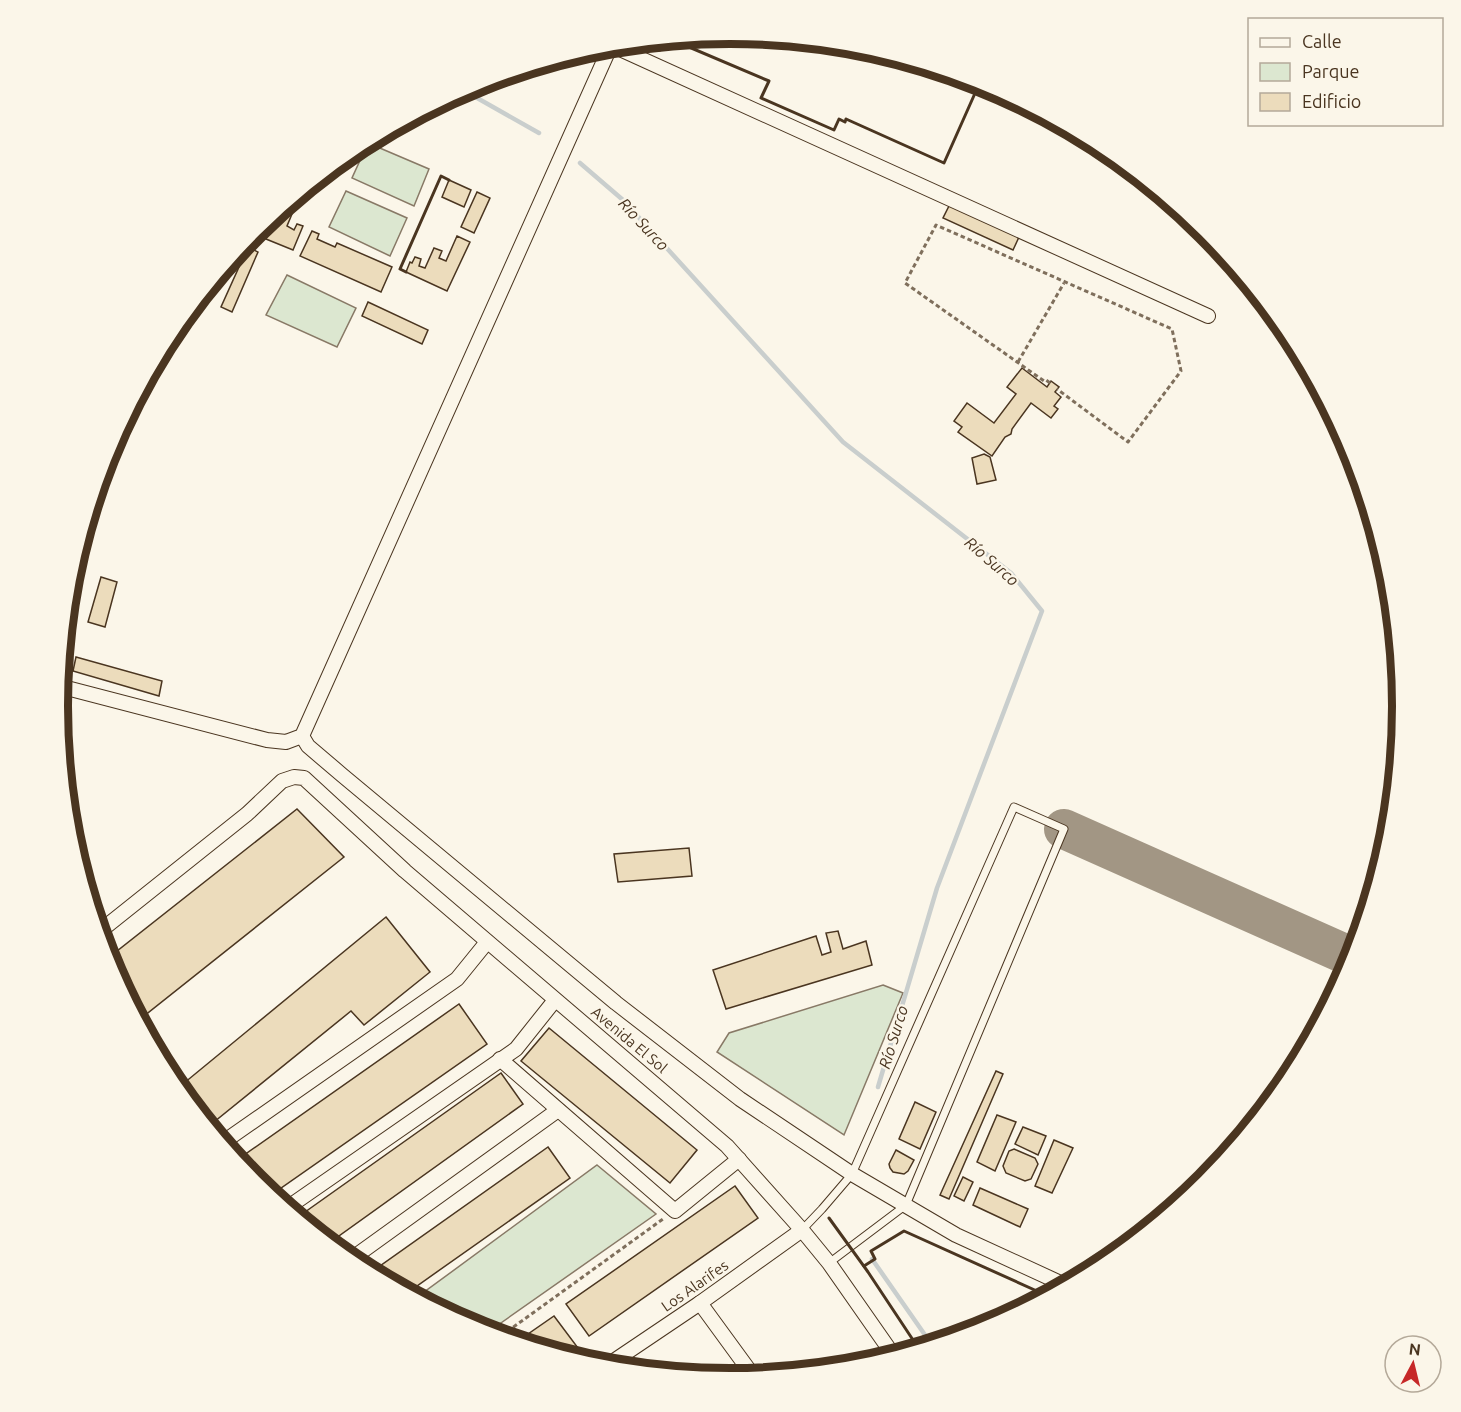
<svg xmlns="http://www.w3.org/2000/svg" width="1461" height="1412" font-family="Ubuntu,sans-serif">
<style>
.green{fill:#dce7d0;stroke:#887966;stroke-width:1.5}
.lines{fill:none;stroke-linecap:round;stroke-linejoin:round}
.stream{stroke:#c9cecd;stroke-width:4.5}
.taxiway{stroke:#a29684;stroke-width:40}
.building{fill:#ecdcbc;stroke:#4a3520;stroke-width:1.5}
.lane-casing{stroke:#4a3520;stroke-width:9}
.street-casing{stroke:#4a3520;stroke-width:16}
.path{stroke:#7f6f5c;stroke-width:3;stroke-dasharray:4.5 3;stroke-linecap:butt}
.lane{stroke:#fbf6e9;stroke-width:7}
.street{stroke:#fbf6e9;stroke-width:14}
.wall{stroke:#4a3520;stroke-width:3}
.labels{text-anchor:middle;stroke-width:4.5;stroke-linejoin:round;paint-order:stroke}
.street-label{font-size:15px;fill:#4a3520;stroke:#fbf6e9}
.water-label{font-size:16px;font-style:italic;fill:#4a3520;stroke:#fbf6e9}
.rim{fill:none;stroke:#4a3520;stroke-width:8}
</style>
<rect width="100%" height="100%" fill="#fbf6e9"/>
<g class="green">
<polygon points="368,143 429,169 414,206 352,178"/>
<polygon points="346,191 407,218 390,256 329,227"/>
<polygon points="287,275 356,308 337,347 266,315"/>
<polygon points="883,985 903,993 844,1135 717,1052 729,1033"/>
<polygon points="597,1165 656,1214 488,1332 473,1328 416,1298"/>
</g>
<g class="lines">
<g class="stream">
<polyline points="463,90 539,133"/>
<polyline points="580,163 623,200 843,442 1011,573 1042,611 937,888 878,1087"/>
<polyline points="872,1259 932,1345"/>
</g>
<polyline class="taxiway" points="1064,829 1354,958"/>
</g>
<g class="building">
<polygon points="319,177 312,194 303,190"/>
<polygon points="449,180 471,190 464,207 442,197"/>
<polygon points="477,192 490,198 474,233 461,227"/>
<polygon points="291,200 297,202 287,226 294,230 297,224 303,226 293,250 266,239 278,211"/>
<polygon points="950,204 1019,237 1013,250 943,218"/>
<polygon points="312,231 319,234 317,239 335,247 337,243 392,267 381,292 300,256"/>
<polygon points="457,236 470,242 447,291 406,272 410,262 412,263 415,257 421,259 419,266 425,268 434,248 442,251 439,258 446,261"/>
<polygon points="248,247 258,252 232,312 221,307"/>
<polygon points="368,302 428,330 422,344 362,316"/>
<polygon points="1022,368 1047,387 1051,381 1059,387 1055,392 1061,397 1054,406 1058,409 1051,418 1031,403 1012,429 1011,434 1005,437 992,456 958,432 962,427 954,421 967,403 994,423 1016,394 1007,387"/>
<polygon points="984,454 990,457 996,480 977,484 972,458"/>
<polygon points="101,577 117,582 105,627 88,622"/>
<polygon points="76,657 162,681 159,696 73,671"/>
<polygon points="297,809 344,857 139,1020 107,959"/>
<polygon points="689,848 692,876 618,882 614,854"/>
<polygon points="386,917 430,972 364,1025 351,1011 209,1126 178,1088"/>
<polygon points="838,931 843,949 866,941 872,965 726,1009 713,970 816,936 822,955 831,952 826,933"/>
<polygon points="459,1004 487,1044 271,1195 254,1182 237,1160"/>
<polygon points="549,1028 697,1150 670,1183 521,1061"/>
<polygon points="996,1071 1003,1074 949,1199 940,1195"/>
<polygon points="501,1073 523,1104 329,1243 298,1217"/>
<polygon points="915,1102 936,1112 920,1149 899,1139"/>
<polygon points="997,1115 1016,1122 995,1171 977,1162"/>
<polygon points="1023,1127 1046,1136 1038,1155 1015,1144"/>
<polygon points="1054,1140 1073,1148 1052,1193 1035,1186"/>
<polygon points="548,1147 570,1178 407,1293 370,1273"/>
<polygon points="1014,1149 1035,1158 1038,1164 1031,1179 1025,1181 1006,1173 1003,1166 1009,1151"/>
<polygon points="896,1150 914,1160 908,1171 904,1174 893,1172 890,1168 889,1164"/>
<polygon points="963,1177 973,1182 964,1201 954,1196"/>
<polygon points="735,1186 758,1218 589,1336 566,1304"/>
<polygon points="980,1188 1028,1209 1020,1227 973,1205"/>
<polygon points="554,1316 578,1348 566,1356 518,1341"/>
</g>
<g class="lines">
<g class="lane-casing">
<g id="lane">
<path d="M67 608C71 599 78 590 70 582"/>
<polyline points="802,1230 822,1209 852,1174 1014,807 1064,829 906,1205 829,1263"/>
</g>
</g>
<g class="street-casing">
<g id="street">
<polyline points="611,45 1208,316"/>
<polyline points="59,686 267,740 286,742 302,736 611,45"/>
<polyline points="302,736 308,746 342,775 616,1003 740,1099 852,1174 956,1235 1067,1286"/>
<polyline points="99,932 247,814 282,781 294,777 304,778 405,871 727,1146 802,1230 829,1263 894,1356"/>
<polyline points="500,1059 675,1211 739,1159"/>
<polyline points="222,1143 457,979 487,942"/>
<polyline points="287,1208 516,1049 555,1000"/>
<polyline points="350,1260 558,1110"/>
<polyline points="700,1303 754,1377"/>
<polyline points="605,1367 700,1303 802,1230"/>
</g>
</g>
<g class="path">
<polyline points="1018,362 1064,283"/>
<polyline points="1050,383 1046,380 1044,381 905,283 936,225 1172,329 1181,371 1128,442 1057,389"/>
<polyline points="501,1336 663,1219"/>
</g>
<use href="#lane" class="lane"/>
<use href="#street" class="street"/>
<g class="wall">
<polyline points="670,39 769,81 761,98 834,130 839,119 845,122 846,119 944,163 980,82"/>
<polyline points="640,42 660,50 665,39"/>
<polyline points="406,272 400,269 441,176 449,180"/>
<polyline points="829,1218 868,1272 919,1349"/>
<polyline points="864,1266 875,1259 871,1251 904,1231 1048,1296"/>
</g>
</g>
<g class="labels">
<g class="street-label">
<text transform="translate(629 1040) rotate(40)" y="5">Avenida El Sol</text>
<text transform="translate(695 1286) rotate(-35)" y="5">Los Alarifes</text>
</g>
<g class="water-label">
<text transform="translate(644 224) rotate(47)" y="6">Río Surco</text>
<text transform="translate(992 561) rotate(41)" y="6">Río Surco</text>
<text transform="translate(893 1037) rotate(-73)" y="6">Río Surco</text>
</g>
</g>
<path d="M0 0H1461V1412H0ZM68 706a662 662 0 1 1 1324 0a662 662 0 1 1-1324 0Z" fill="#fbf6e9" fill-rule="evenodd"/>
<path class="rim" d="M68 706a662 662 0 1 1 1324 0a662 662 0 1 1-1324 0Z"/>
<rect x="1248" y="18" width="195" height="108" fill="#fbf6e9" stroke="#b4a999" stroke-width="1.5"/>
<rect x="1260" y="38" width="30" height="9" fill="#fbf6e9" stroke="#b4a999" stroke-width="1.5"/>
<text x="1302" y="48" font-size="18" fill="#4a3520">Calle</text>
<rect x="1260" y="63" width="30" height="18" fill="#dce7d0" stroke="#b4a999" stroke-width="1.5"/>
<text x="1302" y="78" font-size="18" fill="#4a3520">Parque</text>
<rect x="1260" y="93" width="30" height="18" fill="#ecdcbc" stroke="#b4a999" stroke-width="1.5"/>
<text x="1302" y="108" font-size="18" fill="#4a3520">Edificio</text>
<g transform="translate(1413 1364) rotate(7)"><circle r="28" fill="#fbf6e9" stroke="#b4a999" stroke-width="1.5"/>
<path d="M0-4.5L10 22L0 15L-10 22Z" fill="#c62828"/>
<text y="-9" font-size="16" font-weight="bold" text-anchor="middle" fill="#4a3520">N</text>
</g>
</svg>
